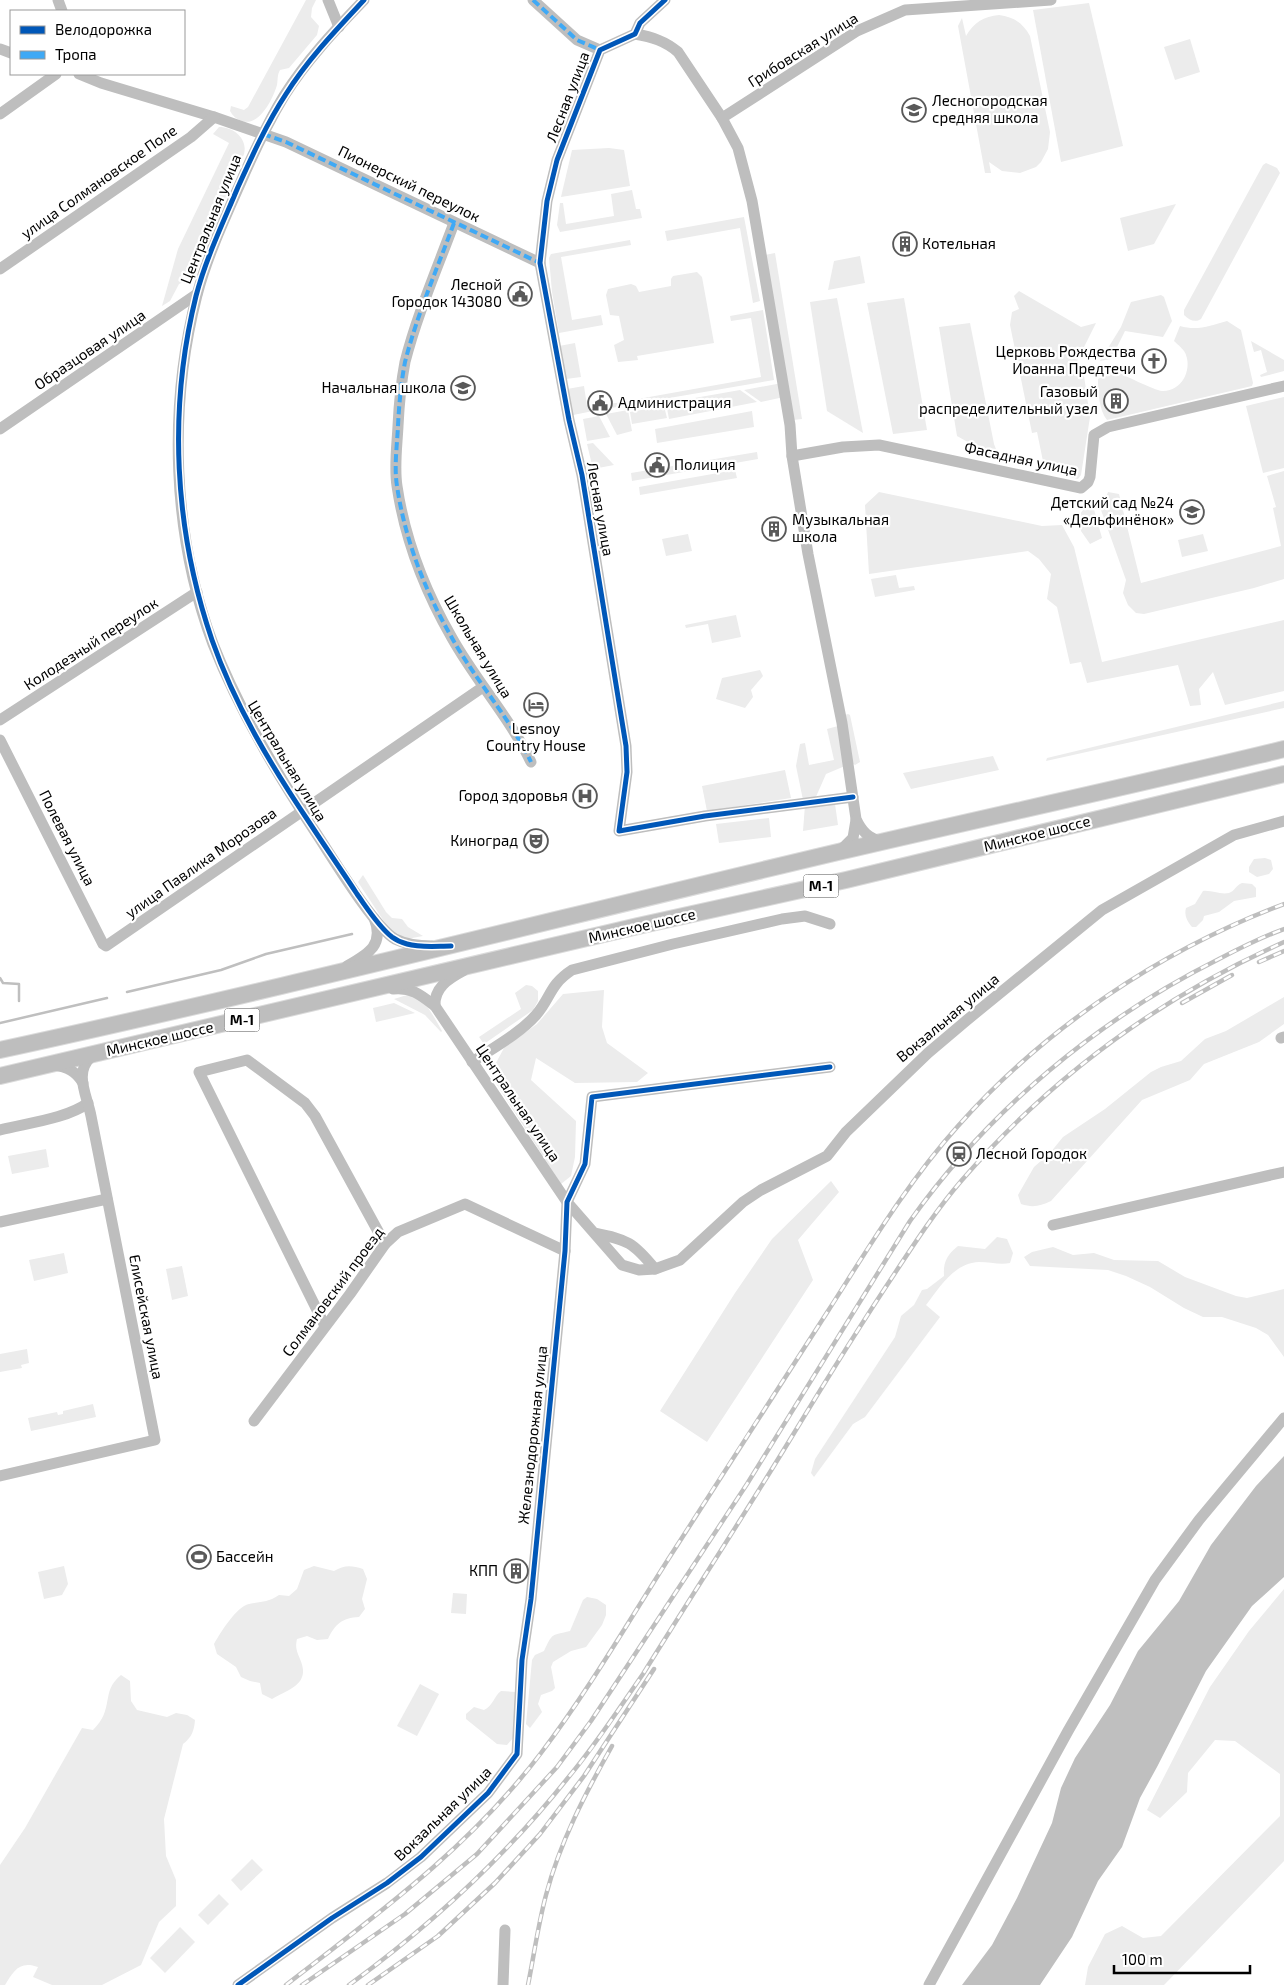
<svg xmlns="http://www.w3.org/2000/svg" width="1284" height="1985" font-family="'Exo 2',sans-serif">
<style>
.green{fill:#ececec}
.water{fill:#bfbfbf}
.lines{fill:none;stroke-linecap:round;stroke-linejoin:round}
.stream{stroke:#bfbfbf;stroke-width:2.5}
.highway-casing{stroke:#dbdbdb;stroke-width:18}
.minor{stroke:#bebebe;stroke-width:11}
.highway{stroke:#bebebe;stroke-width:16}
.rail-casing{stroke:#bebebe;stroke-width:4.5}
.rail{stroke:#fff;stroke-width:2.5;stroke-dasharray:8;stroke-linecap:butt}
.quiet{stroke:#3fa9f5;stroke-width:4;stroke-dasharray:8 4;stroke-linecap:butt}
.cycleway-casing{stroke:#fff;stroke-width:8}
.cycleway{stroke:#0057b8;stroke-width:5}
.labels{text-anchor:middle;stroke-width:4.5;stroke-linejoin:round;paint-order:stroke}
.shield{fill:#fff;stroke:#4c4c4c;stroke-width:1}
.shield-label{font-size:14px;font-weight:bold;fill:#000}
.street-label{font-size:15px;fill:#000;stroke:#fff}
.poi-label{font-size:15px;fill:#000;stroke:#fff;text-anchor:end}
</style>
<rect width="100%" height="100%" fill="#fff"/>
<g class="green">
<path d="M306 0H316L312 8 311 17 319 26 317 35 289 68 280 70C277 75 278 80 277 85 273 99 259 127 242 121 236 119 233 116 230 111L231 106 244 110 248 107Z"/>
<polygon points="1089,3 1123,146 1061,162 1033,10"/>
<path d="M999 15C1014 17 1023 23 1030 36L1050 132 1048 149 1041 162 1036 167 1020 173 1002 171 989 162 991 173H985L958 26 962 18 966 36C973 23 984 16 999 15Z"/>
<polygon points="1190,39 1200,72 1175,80 1164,47"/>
<path d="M219 127C234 127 248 139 244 154L191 278 179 284 170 301 162 306 178 249 229 143 213 134Z"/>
<polygon points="609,148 624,150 630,186 561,197 572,150"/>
<path d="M1266 163 1277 168 1280 173 1201 319C1195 323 1189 320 1184 315V310L1263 165Z"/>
<polygon points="632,190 636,209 640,209 642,218 560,232 557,225 560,203 563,203 566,224 614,216 611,194"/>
<polygon points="1176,204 1154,244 1128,251 1120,218"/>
<polygon points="744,217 760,301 753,303 740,228 667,241 665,231"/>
<polygon points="630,240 631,245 561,257 572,320 601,315 603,325 559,333 552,292 549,258 551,254"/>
<polygon points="775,253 802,419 793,420 765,255"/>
<polygon points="860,256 865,283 828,290 834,261"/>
<polygon points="697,272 702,277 714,343 637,356 638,360 618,362 614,345 624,340 619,316 610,315 606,295 608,289 631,284 636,286 639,292 671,286 671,279 673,276"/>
<polygon points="1019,291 1081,327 1096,323 1084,347 1084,353 1078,353 1077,368 1083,369 1090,417 1081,475 1078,479 1047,471 1044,466 1037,432 1032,433 1010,325 1012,312 1019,309 1014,296"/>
<polygon points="1161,295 1164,297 1172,321 1163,337 1125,331 1111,359 1100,361 1121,327 1131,302"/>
<polygon points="837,298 863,433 827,411 810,302"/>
<polygon points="904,298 927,430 893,434 867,303"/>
<polygon points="763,310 774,380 611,408 610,404 761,377 751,318 731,321 730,316"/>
<path d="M1227 321 1241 330 1253 383 1252 386 1107 420C1099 410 1098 392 1098 379L1115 371C1124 375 1154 390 1162 391 1181 392 1192 371 1186 355 1185 350 1178 345 1174 341L1180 326C1197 331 1210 326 1227 321Z"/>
<polygon points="970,323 994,444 1000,460 957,436 939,327"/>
<polygon points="1251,341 1284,360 1284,371 1261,377 1260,375 1267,372 1261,350 1254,352"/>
<polygon points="575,343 581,377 566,379 559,346"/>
<polygon points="782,383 784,397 761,402 744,390"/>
<polygon points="584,386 587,406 593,411 573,415 567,389"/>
<polygon points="740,390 757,402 669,419 666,403"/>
<polygon points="1284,397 1284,468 1263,473 1246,406"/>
<polygon points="664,406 667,418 632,424 630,412"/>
<polygon points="628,410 632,431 617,435 606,414"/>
<polygon points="752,411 754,427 657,443 655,429"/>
<polygon points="599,416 610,437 587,441 583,419"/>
<polygon points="593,443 614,465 593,469 587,444"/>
<polygon points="757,452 758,459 632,481 631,473"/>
<polygon points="735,470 737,478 640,495 639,487"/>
<polygon points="1284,471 1284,579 1254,588 1144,614 1136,613 1128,605 1123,593 1126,580 1101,510 1108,492 1119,494 1141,583 1281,546 1273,508 1276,507 1267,476"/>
<polygon points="879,492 1042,526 1062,525 1074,547 1102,662 1284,620 1284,691 1225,705 1213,672 1199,689 1201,705 1190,706 1178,665 1087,683 1081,662 1070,664 1057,607 1047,599 1051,574 1039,559 1028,551 869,574 865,505"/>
<polygon points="1093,506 1102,538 1090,544 1081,531 1078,517 1085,507"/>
<polygon points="688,534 692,551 666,556 662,539"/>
<polygon points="1203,534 1208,551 1182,557 1178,540"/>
<polygon points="896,575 899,588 914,586 915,590 875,597 871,579"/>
<polygon points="736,615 741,637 712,643 708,624 686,628 685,625"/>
<polygon points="760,670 763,676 751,690 753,697 745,708 716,699 722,678"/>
<polygon points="1284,701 1284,708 1046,761 1047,758"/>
<polygon points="848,714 850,715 860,762 855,765 852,763 845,715"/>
<polygon points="838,726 845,766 826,774 815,799 803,800 796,766 800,744 805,743 809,765 834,760 827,729"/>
<polygon points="993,756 999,770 911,789 903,773"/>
<polygon points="785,770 791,798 707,811 702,786"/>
<polygon points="835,804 838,825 803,831 805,805"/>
<polygon points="769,818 771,837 719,843 716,824"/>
<polygon points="1265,858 1271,860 1273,869 1269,874 1257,877 1249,872 1249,867 1254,859"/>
<polygon points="363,875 386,912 392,918 402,919 408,927 423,936 407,939 391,932 358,882"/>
<path d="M1242 883 1252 884 1256 888V897L1234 901 1219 912 1204 916 1203 920 1196 927H1192C1187 921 1184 915 1186 908L1195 904 1203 891C1212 890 1220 895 1229 893 1235 891 1236 885 1242 883Z"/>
<polygon points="526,985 532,986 538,991 538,1001 533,1010 484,1044 479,1037 521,1009 515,993"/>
<polygon points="604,990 602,1027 607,1043 648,1073 637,1082 575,1083 536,1058 531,1080 576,1121 575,1157 571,1176 561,1184 490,1074 504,1048 537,1024 563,994"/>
<path d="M407 995C425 995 434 1018 442 1031L441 1032 425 1015 394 999Z"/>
<path d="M1284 997V1024L1259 1042 1204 1064 1190 1080 1142 1100 1051 1201C1040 1206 1033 1208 1021 1204L1018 1195 1034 1167 1050 1153 1063 1137 1105 1109 1151 1072 1161 1067 1181 1061 1205 1039 1226 1031Z"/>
<polygon points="394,1003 415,1013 376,1022 373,1008"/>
<polygon points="46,1149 49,1167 12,1174 8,1156"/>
<polygon points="831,1181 839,1192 798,1240 813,1280 707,1442 660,1411 735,1293 772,1239"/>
<path d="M997 1237 1007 1239 1013 1253 1010 1263C1000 1265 990 1262 979 1262 954 1263 940 1287 926 1305L940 1317 865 1417 853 1424 814 1477 811 1473 815 1459 895 1337 901 1316 914 1305 922 1290 927 1289 944 1276C943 1262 947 1255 958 1246L985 1249Z"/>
<polygon points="1053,1247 1073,1255 1094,1253 1114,1260 1158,1261 1185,1277 1236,1296 1247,1298 1284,1289 1284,1357 1268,1335 1256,1328 1222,1317 1203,1317 1184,1308 1150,1287 1126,1276 1108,1270 1030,1266 1024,1257 1032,1252"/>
<polygon points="64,1253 68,1273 34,1281 29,1260"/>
<polygon points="182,1266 188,1296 172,1300 166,1269"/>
<polygon points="27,1349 29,1363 21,1365 22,1368 0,1372 0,1354"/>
<polygon points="93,1404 96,1417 31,1431 28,1418 57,1412 58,1415 63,1414 63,1411"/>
<polygon points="64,1566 68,1584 62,1595 44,1599 38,1572"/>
<path d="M314 1566 334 1571C344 1565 351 1565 363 1569L367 1579 362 1599 365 1609 359 1617C342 1618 335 1624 328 1639L317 1640 307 1636 297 1639C295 1648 297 1651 300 1659 311 1684 290 1689 272 1699L262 1694 260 1683 250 1681 241 1677 236 1667 217 1654 214 1644C221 1632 236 1607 249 1604 262 1601 267 1603 279 1595L289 1596 297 1589 304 1570Z"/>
<polygon points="1284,1589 1284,1861 1164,1985 1085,1985 1088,1967 1105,1934 1122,1926 1143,1938 1161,1936 1280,1816 1280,1774 1235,1741 1215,1740 1188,1773 1187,1792 1160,1818 1147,1810 1210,1687 1249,1631"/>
<polygon points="453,1593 467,1594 466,1614 451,1613"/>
<path d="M587 1597 597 1599 606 1605V1615L602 1625 586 1647 571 1651 553 1662 551 1667 555 1688 552 1691 541 1695 538 1704 542 1712 530 1728 526 1724 532 1660 535 1655 544 1651C553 1632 551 1636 570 1631L583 1600Z"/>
<path d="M121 1675 130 1681 131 1701 137 1710 167 1717 176 1713 187 1715 195 1720C194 1731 192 1737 183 1744L164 1819 166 1856 176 1880V1906L159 1922 141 1965 102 1985H52L33 1977 38 1967C19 1960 13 1972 5 1985H0V1865L25 1828 82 1728 93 1730C115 1709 100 1692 121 1675Z"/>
<polygon points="420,1684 439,1694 417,1736 397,1726"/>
<path d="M501 1691 516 1692 514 1737 507 1745 497 1744 466 1719V1714L474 1707 484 1710C493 1706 494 1696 501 1691Z"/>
<polygon points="252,1859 263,1870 241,1891 231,1880"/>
<polygon points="219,1894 229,1904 208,1925 198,1915"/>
<polygon points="180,1927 195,1942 165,1973 150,1958"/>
</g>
<polygon class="water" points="1284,1456 1284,1577 1252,1606 1206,1671 1157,1767 1140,1798 1122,1847 1098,1881 1072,1937 1040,1985 962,1985 992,1945 1017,1898 1052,1823 1061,1788 1075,1758 1110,1705 1138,1651 1179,1601 1211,1545 1256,1486"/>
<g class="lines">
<g class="stream">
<polyline points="0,978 3,983 19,984 19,1001"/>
<polyline points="127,992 221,970 266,954 352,934"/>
<polyline points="0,1023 107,998"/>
</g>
<g class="highway-casing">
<g id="highway">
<path d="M0 1050C281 989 559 918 838 852 987 817 1136 785 1284 749"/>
<polyline points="0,1076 638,926 846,880 1284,774"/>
</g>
</g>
<g class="minor">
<polyline points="58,0 62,11"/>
<polyline points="328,0 339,27"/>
<path d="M364 0C335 30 306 61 284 96 267 124 253 154 240 184 224 220 207 257 197 295 168 408 172 535 213 644 239 710 275 771 314 830 331 855 373 926 395 939 407 945 419 946 432 946"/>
<polyline points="533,0 577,40 600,50"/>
<polyline points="665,0 640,23 635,34 600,50 557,160 547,201 540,263 569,420 582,475 626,746 627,772 619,831 705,816 853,797"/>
<path d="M635 34C652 37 665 41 678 52L722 118 738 148 752 201 790 425 792 456 808 554 842 723 856 819C862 832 868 837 881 842"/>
<polyline points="0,49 11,53"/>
<polyline points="79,74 101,83 214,117 286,142 540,263"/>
<polyline points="0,114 56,74"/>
<polyline points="722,118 857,31 905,10 1051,0"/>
<path d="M454 223C437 269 417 315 405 362 401 383 399 405 398 426 397 446 394 467 397 486 405 540 425 591 452 638 476 681 510 718 531 762"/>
<polyline points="0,269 191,137 214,117"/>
<polyline points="0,429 197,294"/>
<polyline points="792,456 843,447 879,445 1081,488 1088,482 1090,477 1094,435 1108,427 1284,386"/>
<polyline points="0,720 197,592"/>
<polyline points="0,740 103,944 106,946 483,687"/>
<polyline points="840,851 853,838 856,820"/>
<path d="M347 966C368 954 385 945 374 918"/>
<path d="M393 989C412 987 421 995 435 1006L567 1202 622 1265 639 1270 655 1269C633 1242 628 1240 594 1233"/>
<path d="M435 1006C434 988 448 979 463 971"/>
<polyline points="1281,1038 1284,1037"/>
<path d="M472 1062C493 1048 519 1034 536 1015 551 998 549 985 572 970L673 944 782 919 805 916 830 924"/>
<path d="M54 1065C67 1067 76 1071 83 1083"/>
<path d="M0 1130C27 1123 66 1119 88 1103"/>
<polyline points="0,1222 107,1199"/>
<polyline points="1053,1225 1284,1172"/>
<polyline points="655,1269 680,1260 743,1202 761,1190 827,1156 846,1132 928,1053 967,1020 1102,910 1234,835 1284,821"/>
<polyline points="325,1326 199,1072 247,1060 305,1103 315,1116 385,1244"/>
<polyline points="254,1421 350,1294 385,1244 398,1232 465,1204 565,1251"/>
<path d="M0 1476 155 1440 91 1116C87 1095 73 1072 92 1056"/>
<polyline points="238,1985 332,1918 387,1883 421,1857 488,1793 517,1754 522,1660 531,1599 565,1251 567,1202 585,1164 592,1097 830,1067"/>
<polyline points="503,1985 505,1930"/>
<polyline points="929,1985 1068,1731 1155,1580 1199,1520 1284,1418"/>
</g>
<use href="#highway" class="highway"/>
<g class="rail-casing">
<g id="rail">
<polyline points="1259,962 1284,951"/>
<polyline points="1182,1003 1232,975"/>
<path d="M286 1985C379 1913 469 1848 541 1753 588 1691 627 1624 669 1558 722 1475 775 1393 828 1311 869 1247 907 1183 958 1126 1045 1028 1161 950 1284 904"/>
<path d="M302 1985 405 1914 477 1854 557 1767 591 1721 747 1484 910 1221C989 1110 1097 1020 1219 959 1240 948 1262 937 1284 929"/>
<path d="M349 1985C430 1926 504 1858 567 1779 595 1746 618 1710 643 1674 692 1595 743 1517 791 1438 825 1382 859 1327 895 1273 916 1241 937 1209 962 1180 1052 1076 1159 998 1284 942"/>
<polyline points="368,1985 438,1936 495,1883 540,1834 584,1776 654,1669"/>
<path d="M528 1985C534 1955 538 1925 546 1895 560 1842 585 1794 612 1746"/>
</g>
</g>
<use href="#rail" class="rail"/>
<g class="quiet">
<polyline points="533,0 577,40 600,50 599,53"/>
<polyline points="263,134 286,142 540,263 541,259"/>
<path d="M454 223C437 269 417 315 405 362 401 383 399 405 398 426 397 446 394 467 397 486 405 540 425 591 452 638 476 681 510 718 531 762"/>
</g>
<g class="cycleway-casing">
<g id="cycleway">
<path d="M364 0C336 30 308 59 286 94 267 123 252 156 238 187 223 223 206 258 196 296 168 409 174 529 212 640 235 706 272 767 311 825 326 848 342 871 357 894 367 908 378 926 392 937 396 940 403 943 407 944 421 948 437 946 451 946"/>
<polyline points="665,0 640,23 635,34 600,50 557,160 547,201 540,263 569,420 582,475 626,746 627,772 619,831 705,816 853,797"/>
<polyline points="238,1985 332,1918 387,1883 421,1857 488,1793 517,1754 522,1660 531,1599 565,1251 567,1202 585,1164 592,1097 830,1067"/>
</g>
</g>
<use href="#cycleway" class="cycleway"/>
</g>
<defs>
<g id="school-ring" transform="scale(1.25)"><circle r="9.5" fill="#fff" stroke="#595959" stroke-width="1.5"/><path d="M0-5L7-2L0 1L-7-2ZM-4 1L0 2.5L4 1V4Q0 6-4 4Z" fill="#595959"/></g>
<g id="building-ring" transform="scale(1.25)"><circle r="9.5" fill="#fff" stroke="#595959" stroke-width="1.5"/><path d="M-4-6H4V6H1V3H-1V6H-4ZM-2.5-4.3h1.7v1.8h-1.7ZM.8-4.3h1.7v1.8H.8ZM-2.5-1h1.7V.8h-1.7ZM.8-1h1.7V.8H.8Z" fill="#595959"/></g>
<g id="civic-ring" transform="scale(1.25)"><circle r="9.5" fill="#fff" stroke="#595959" stroke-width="1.5"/><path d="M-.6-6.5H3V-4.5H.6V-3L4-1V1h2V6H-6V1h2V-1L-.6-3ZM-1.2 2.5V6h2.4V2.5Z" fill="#595959"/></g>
<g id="church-ring" transform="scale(1.25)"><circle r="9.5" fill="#fff" stroke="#595959" stroke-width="1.5"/><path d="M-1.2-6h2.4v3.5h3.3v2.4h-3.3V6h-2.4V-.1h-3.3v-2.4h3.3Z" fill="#595959"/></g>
<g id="hotel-ring" transform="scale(1.25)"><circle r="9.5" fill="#fff" stroke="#595959" stroke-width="1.5"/><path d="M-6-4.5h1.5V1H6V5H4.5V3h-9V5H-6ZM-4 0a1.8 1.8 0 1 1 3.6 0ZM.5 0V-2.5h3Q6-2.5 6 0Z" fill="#595959"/></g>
<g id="hospital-ring" transform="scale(1.25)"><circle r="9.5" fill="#fff" stroke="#595959" stroke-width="1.5"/><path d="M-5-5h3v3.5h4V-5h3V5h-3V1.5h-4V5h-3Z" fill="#595959"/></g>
<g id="theatre-ring" transform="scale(1.25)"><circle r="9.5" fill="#fff" stroke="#595959" stroke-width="1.5"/><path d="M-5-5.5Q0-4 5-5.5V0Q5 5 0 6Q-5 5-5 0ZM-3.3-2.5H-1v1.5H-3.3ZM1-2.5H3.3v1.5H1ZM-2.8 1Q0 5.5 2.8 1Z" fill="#595959"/></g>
<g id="station-ring" transform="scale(1.25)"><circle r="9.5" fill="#fff" stroke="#595959" stroke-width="1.5"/><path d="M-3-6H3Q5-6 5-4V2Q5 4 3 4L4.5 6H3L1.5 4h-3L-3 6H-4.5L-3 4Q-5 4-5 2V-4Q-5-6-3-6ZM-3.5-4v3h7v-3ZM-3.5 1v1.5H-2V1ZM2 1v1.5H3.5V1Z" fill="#595959"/></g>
<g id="stadium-ring" transform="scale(1.25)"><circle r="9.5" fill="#fff" stroke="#595959" stroke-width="1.5"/><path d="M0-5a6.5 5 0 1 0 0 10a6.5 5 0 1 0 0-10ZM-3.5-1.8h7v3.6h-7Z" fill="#595959"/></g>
</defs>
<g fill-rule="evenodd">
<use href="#school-ring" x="914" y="110"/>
<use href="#building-ring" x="905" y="244"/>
<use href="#civic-ring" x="520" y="294"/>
<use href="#church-ring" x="1154" y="361"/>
<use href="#school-ring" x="463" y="388"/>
<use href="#building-ring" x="1116" y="401"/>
<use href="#civic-ring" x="600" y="403"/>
<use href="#civic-ring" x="657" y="465"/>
<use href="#school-ring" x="1192" y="512"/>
<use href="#building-ring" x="774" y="529"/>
<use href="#hotel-ring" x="536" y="705"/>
<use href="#hospital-ring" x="585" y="796"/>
<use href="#theatre-ring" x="536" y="841"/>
<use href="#station-ring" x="959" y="1154"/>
<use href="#stadium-ring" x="199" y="1557"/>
<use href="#building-ring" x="516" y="1571"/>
</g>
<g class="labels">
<g class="shield">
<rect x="803.5" y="874.5" width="35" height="23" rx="4"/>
<rect x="224.5" y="1008.5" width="35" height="23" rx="4"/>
</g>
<g class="shield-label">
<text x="821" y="891">М-1</text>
<text x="242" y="1025">М-1</text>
</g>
<g class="street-label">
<text transform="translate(803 50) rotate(-32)" y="5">Грибовская улица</text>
<text transform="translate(568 97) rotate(-69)" y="5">Лесная улица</text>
<text transform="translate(99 182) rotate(-35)" y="5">улица Солмановское Поле</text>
<text transform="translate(409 184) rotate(26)" y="5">Пионерский переулок</text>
<text transform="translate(211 219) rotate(-68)" y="5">Центральная улица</text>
<text transform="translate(90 350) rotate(-34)" y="5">Образцовая улица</text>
<text transform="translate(1021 459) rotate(12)" y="5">Фасадная улица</text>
<text transform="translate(600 509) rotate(80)" y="5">Лесная улица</text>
<text transform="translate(91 644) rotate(-33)" y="5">Колодезный переулок</text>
<text transform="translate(478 647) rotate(59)" y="5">Школьная улица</text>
<text transform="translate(287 761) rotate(59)" y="5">Центральная улица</text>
<text transform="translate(1037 834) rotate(-14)" y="5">Минское шоссе</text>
<text transform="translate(67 838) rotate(63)" y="5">Полевая улица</text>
<text transform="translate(201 863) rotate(-35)" y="5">улица Павлика Морозова</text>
<text transform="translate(642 926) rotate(-13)" y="5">Минское шоссе</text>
<text transform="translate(948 1018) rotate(-40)" y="5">Вокзальная улица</text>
<text transform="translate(160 1039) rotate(-13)" y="5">Минское шоссе</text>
<text transform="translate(518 1103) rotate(56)" y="5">Центральная улица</text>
<text transform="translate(333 1292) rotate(-53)" y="5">Солмановский проезд</text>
<text transform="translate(146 1317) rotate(79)" y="5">Елисейская улица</text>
<text transform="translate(533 1435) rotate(-84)" y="5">Железнодорожная улица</text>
<text transform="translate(443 1814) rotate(-44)" y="5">Вокзальная улица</text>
</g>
<g class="poi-label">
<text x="932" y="106" text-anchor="start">Лесногородская<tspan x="932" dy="17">средняя школа</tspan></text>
<text x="922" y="249" text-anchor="start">Котельная</text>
<text x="502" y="290">Лесной<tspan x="502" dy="17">Городок 143080</tspan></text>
<text x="1136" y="357">Церковь Рождества<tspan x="1136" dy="17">Иоанна Предтечи</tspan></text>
<text x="446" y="393">Начальная школа</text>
<text x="1098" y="397">Газовый<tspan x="1098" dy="17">распределительный узел</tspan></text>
<text x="618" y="408" text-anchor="start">Администрация</text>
<text x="674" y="470" text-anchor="start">Полиция</text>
<text x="1174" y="508">Детский сад №24<tspan x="1174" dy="17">«Дельфинёнок»</tspan></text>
<text x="792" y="525" text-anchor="start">Музыкальная<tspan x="792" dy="17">школа</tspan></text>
<text x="536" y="734" text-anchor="middle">Lesnoy<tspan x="536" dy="17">Country House</tspan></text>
<text x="568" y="801">Город здоровья</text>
<text x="518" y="846">Киноград</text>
<text x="976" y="1159" text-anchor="start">Лесной Городок</text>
<text x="216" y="1562" text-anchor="start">Бассейн</text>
<text x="498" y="1576">КПП</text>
</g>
</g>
<rect x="10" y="10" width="175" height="65" fill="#ffffff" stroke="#999999"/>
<rect x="20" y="26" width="25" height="8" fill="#0057b8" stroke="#999999"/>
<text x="55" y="35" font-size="15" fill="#000000">Велодорожка</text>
<rect x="20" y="51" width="25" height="8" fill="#3fa9f5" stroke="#999999"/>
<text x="55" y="60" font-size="15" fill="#000000">Тропа</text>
<path d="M1114 1965v8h136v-8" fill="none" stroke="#000000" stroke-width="2.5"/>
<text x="1122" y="1965" font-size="15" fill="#000000" stroke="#ffffff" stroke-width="4" paint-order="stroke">100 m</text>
</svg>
